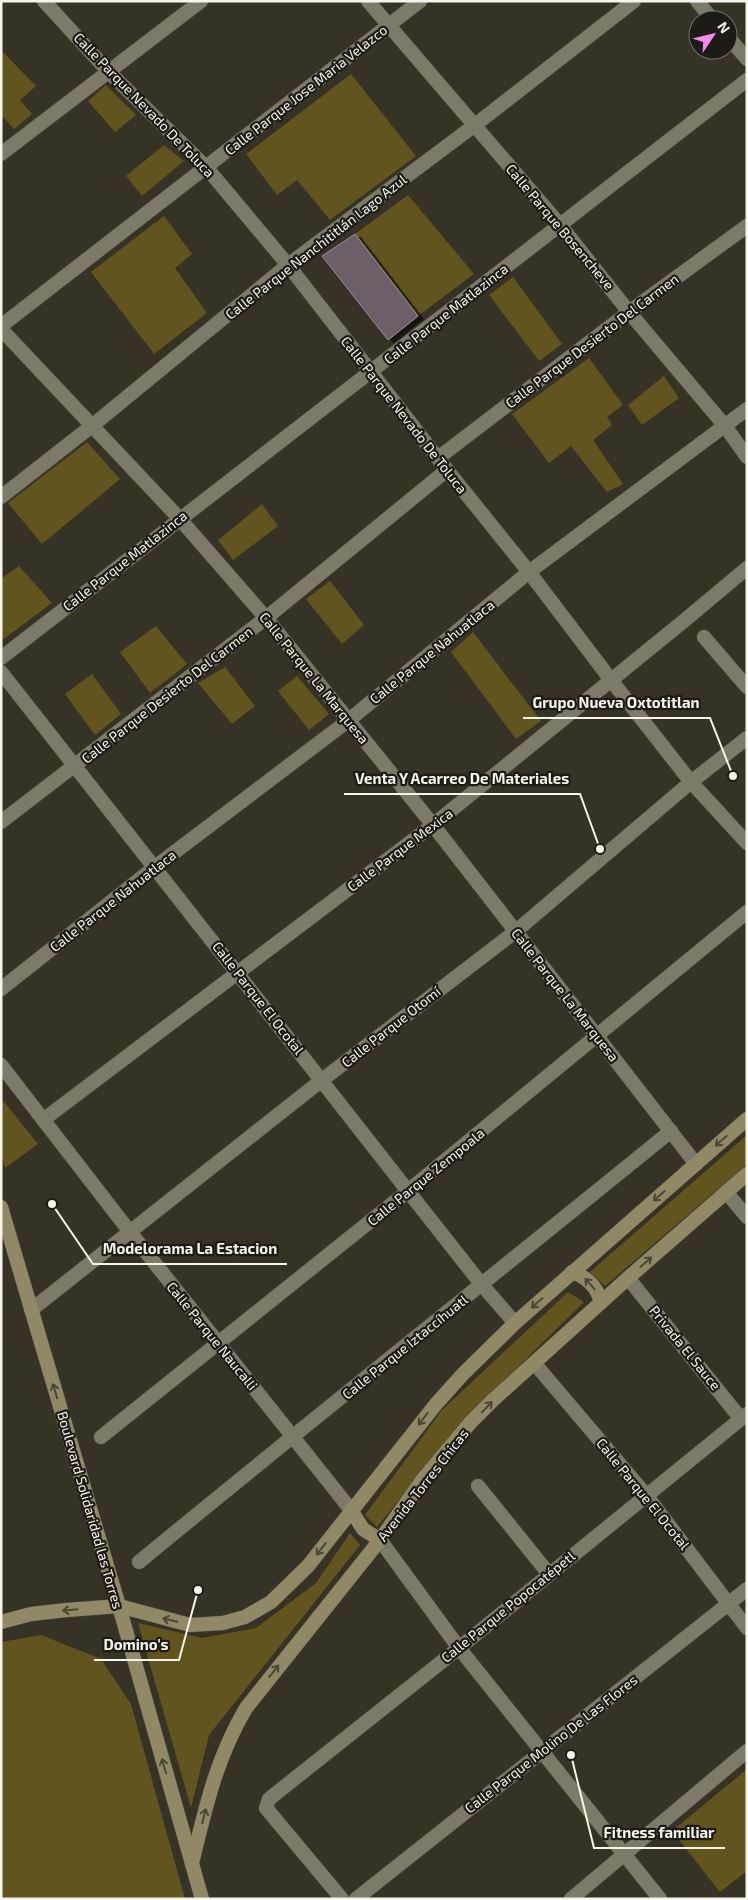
<svg xmlns="http://www.w3.org/2000/svg" width="748" height="1900" font-family="'Exo 2',sans-serif">
<style>
.green{fill:#61541e}
.building{fill:#6c5f6a;stroke:#9a8d98;filter:url(#shadow)}
.lines{fill:none;stroke-linecap:round;stroke-linejoin:round}
.minor-casing{stroke:#524f43;stroke-width:15}
.secondary-casing{stroke:#524f43;stroke-width:15}
.minor{stroke:#7d7a6a;stroke-width:14}
.secondary{stroke:#918966;stroke-width:14}
.oneway{stroke:#4b4735}
.labels{text-anchor:middle;stroke-width:4.5;stroke-linejoin:round;paint-order:stroke}
.street-label{font-size:14px;fill:#f6f4eb;stroke:#1c1b15}
.leader{fill:none;stroke:#f6f4eb;stroke-width:2}
.callout-dot{fill:#f6f4eb;stroke:#1c1b15;stroke-width:2}
.callout-label{font-size:15px;text-anchor:middle;font-weight:bold;fill:#f6f4eb;stroke:#1c1b15;stroke-width:4.5;stroke-linejoin:round;paint-order:stroke}
</style>
<defs>
<filter id="shadow"><feDropShadow dx="5.5" dy="3" stdDeviation="0" flood-color="#0009"/></filter>
</defs>
<rect width="100%" height="100%" fill="#363326"/>
<g class="green">
<polygon points="1,50 36,86 20,100 32,114 14,129 1,115"/>
<polygon points="351,74 416,156 330,220 297,180 277,195 246,154"/>
<polygon points="106,85 136,115 115,132 88,101"/>
<polygon points="164,145 184,161 142,196 126,176"/>
<polygon points="408,195 474,274 418,316 355,234"/>
<polygon points="164,216 192,254 175,268 207,313 154,354 91,272"/>
<polygon points="513,277 562,344 539,361 489,295"/>
<polygon points="589,358 623,405 607,417 612,425 593,440 623,484 607,492 571,446 549,463 512,414"/>
<polygon points="664,376 679,398 642,425 628,405"/>
<polygon points="87,442 120,479 42,544 8,503"/>
<polygon points="262,504 278,526 233,560 218,540"/>
<polygon points="19,566 52,603 1,641 1,579"/>
<polygon points="330,581 364,625 342,644 306,599"/>
<polygon points="156,626 187,664 150,693 120,652"/>
<polygon points="473,632 541,721 516,739 451,652"/>
<polygon points="225,667 255,706 232,724 198,683"/>
<polygon points="92,674 121,714 95,735 65,694"/>
<polygon points="297,676 329,714 309,730 278,691"/>
<polygon points="1,1098 38,1144 5,1168 1,1155"/>
<polygon points="747,1135 747,1164 732,1177 605,1286 590,1272"/>
<polygon points="568,1292 584,1302 461,1423 377,1527 365,1515 442,1410"/>
<polygon points="350,1533 360,1545 209,1735 191,1808 138,1623 202,1638 256,1628 316,1583"/>
<polygon points="41,1635 101,1659 131,1704 185,1899 1,1899 1,1642"/>
<polygon points="747,1769 747,1871 720,1892 672,1831"/>
</g>
<polygon class="building" points="355,234 418,316 388,340 322,256"/>
<g class="lines">
<g class="minor-casing">
<g id="minor">
<polyline points="44,1 108,71 206,167 288,265 447,470 529,572 611,680 691,782 747,843"/>
<polyline points="368,1 560,225 629,312 725,426 747,457"/>
<polyline points="697,1 713,20"/>
<polyline points="728,37 747,59"/>
<polyline points="1,154 201,1"/>
<polyline points="1,326 420,1"/>
<polyline points="1,329 179,518 266,618 433,825 696,1164"/>
<polyline points="438,458 629,312 747,226"/>
<polyline points="1,497 93,425 288,265 475,125 634,1"/>
<polyline points="704,637 747,687"/>
<polyline points="1,658 747,80"/>
<polyline points="1,672 408,1191 482,1285 515,1323"/>
<polyline points="1,822 266,618 447,470"/>
<polyline points="1,989 155,867 349,720 529,572 747,409"/>
<polyline points="1,1065 130,1232 351,1510"/>
<polyline points="43,1120 433,825 685,620 747,568"/>
<polyline points="726,1192 747,1217"/>
<polyline points="628,1278 741,1419"/>
<polyline points="31,1310 322,1080 516,931 691,782 747,738"/>
<polyline points="535,1364 646,1495 747,1628"/>
<polyline points="101,1437 408,1191 747,912"/>
<polyline points="478,1486 549,1574"/>
<polyline points="380,1540 459,1648 660,1899"/>
<path d="M139 1562C315 1417 494 1275 671 1131"/>
<polyline points="342,1899 266,1808 269,1799 459,1648 747,1414"/>
<polyline points="356,1899 747,1589"/>
<polyline points="571,1899 747,1751"/>
</g>
</g>
<g class="secondary-casing">
<g id="secondary">
<polyline points="1,1207 119,1606 202,1899"/>
<path d="M572 1272C587 1277 597 1287 601 1302"/>
<polyline points="351,1510 363,1529 380,1540"/>
<polyline points="1,1622 31,1614 67,1610 119,1606 190,1625 223,1623 245,1617 271,1602 308,1566 436,1404 463,1374 515,1323 747,1119"/>
<path d="M192 1863C206 1806 216 1759 246 1708L380 1540 423 1479 470 1423 493 1400 628 1278 747 1174"/>
</g>
</g>
<use href="#minor" class="minor"/>
<use href="#secondary" class="secondary"/>
</g>
<defs><path id="oneway-shaft" d="M-6 0H5M1.5-3L5.5 0L1.5 3" fill="none" stroke-width="1.6" stroke-linecap="round" stroke-linejoin="round" transform="scale(1.25)"/></defs>
<g class="oneway">
<use href="#oneway-shaft" transform="translate(721 1141) rotate(139)"/>
<use href="#oneway-shaft" transform="translate(659 1196) rotate(139)"/>
<use href="#oneway-shaft" transform="translate(646 1262) rotate(-41)"/>
<use href="#oneway-shaft" transform="translate(590 1284) rotate(-132)"/>
<use href="#oneway-shaft" transform="translate(537 1303) rotate(139)"/>
<use href="#oneway-shaft" transform="translate(55 1391) rotate(-106)"/>
<use href="#oneway-shaft" transform="translate(487 1407) rotate(-46)"/>
<use href="#oneway-shaft" transform="translate(423 1419) rotate(128)"/>
<use href="#oneway-shaft" transform="translate(321 1549) rotate(128)"/>
<use href="#oneway-shaft" transform="translate(70 1610) rotate(175)"/>
<use href="#oneway-shaft" transform="translate(170 1620) rotate(-167)"/>
<use href="#oneway-shaft" transform="translate(274 1671) rotate(-52)"/>
<use href="#oneway-shaft" transform="translate(164 1766) rotate(-106)"/>
<use href="#oneway-shaft" transform="translate(204 1816) rotate(-76)"/>
</g>
<g class="labels">
<g class="street-label">
<text transform="translate(306 90) rotate(-38)" y="5">Calle Parque Jose Maria Velazco</text>
<text transform="translate(144 105) rotate(46)" y="5">Calle Parque Nevado De Toluca</text>
<text transform="translate(560 227) rotate(50)" y="5">Calle Parque Bosencheve</text>
<text transform="translate(316 247) rotate(-38)" y="5">Calle Parque Nanchititlán Lago Azul</text>
<text transform="translate(446 314) rotate(-38)" y="5">Calle Parque Matlazinca</text>
<text transform="translate(592 341) rotate(-37)" y="5">Calle Parque Desierto Del Carmen</text>
<text transform="translate(404 415) rotate(52)" y="5">Calle Parque Nevado De Toluca</text>
<text transform="translate(125 561) rotate(-38)" y="5">Calle Parque Matlazinca</text>
<text transform="translate(432 652) rotate(-39)" y="5">Calle Parque Nahuatlaca</text>
<text transform="translate(314 678) rotate(51)" y="5">Calle Parque La Marquesa</text>
<text transform="translate(167 695) rotate(-38)" y="5">Calle Parque Desierto Del Carmen</text>
<text transform="translate(400 850) rotate(-37)" y="5">Calle Parque Mexica</text>
<text transform="translate(113 901) rotate(-38)" y="5">Calle Parque Nahuatlaca</text>
<text transform="translate(565 995) rotate(52)" y="5">Calle Parque La Marquesa</text>
<text transform="translate(258 998) rotate(52)" y="5">Calle Parque El Ocotal</text>
<text transform="translate(391 1027) rotate(-38)" y="5">Calle Parque Otomí</text>
<text transform="translate(426 1177) rotate(-39)" y="5">Calle Parque Zempoala</text>
<text transform="translate(212 1336) rotate(51)" y="5">Calle Parque Naucalli</text>
<text transform="translate(405 1347) rotate(-39)" y="5">Calle Parque Iztaccíhuatl</text>
<text transform="translate(685 1348) rotate(51)" y="5">Privada El Sauce</text>
<text transform="translate(423 1485) rotate(-52)" y="5">Avenida Torres Chicas</text>
<text transform="translate(643 1494) rotate(51)" y="5">Calle Parque El Ocotal</text>
<text transform="translate(90 1510) rotate(74)" y="5">Boulevard Solidaridad las Torres</text>
<text transform="translate(508 1607) rotate(-39)" y="5">Calle Parque Popocatépetl</text>
<text transform="translate(551 1744) rotate(-38)" y="5">Calle Parque Molino De Las Flores</text>
</g>
</g>
<path class="leader" d="M733 776L710 718H523M600 849L580 794H344M52 1204L93 1264H287M198 1590L179 1660H94M571 1755L594 1848H725"/>
<g class="callout-dot">
<circle cx="733" cy="776" r="5"/>
<circle cx="600" cy="849" r="5"/>
<circle cx="52" cy="1204" r="5"/>
<circle cx="198" cy="1590" r="5"/>
<circle cx="571" cy="1755" r="5"/>
</g>
<g class="callout-label">
<text x="616" y="708">Grupo Nueva Oxtotitlan</text>
<text x="462" y="784">Venta Y Acarreo De Materiales</text>
<text x="190" y="1254">Modelorama La Estacion</text>
<text x="136" y="1650">Domino's</text>
<text x="659" y="1838">Fitness familiar</text>
</g>
<rect width="748" height="1900" fill="none" stroke="#f6f4eb" stroke-width="5"/>
<g transform="translate(713 35) rotate(55)"><circle r="24" fill="#1c1b15" stroke="#73726b"/>
<path d="M0-4L9 19L0 12L-9 19Z" fill="#f689ee"/>
<text y="-8" font-size="14" font-weight="bold" text-anchor="middle" fill="#f6f4eb">N</text>
</g>
</svg>
